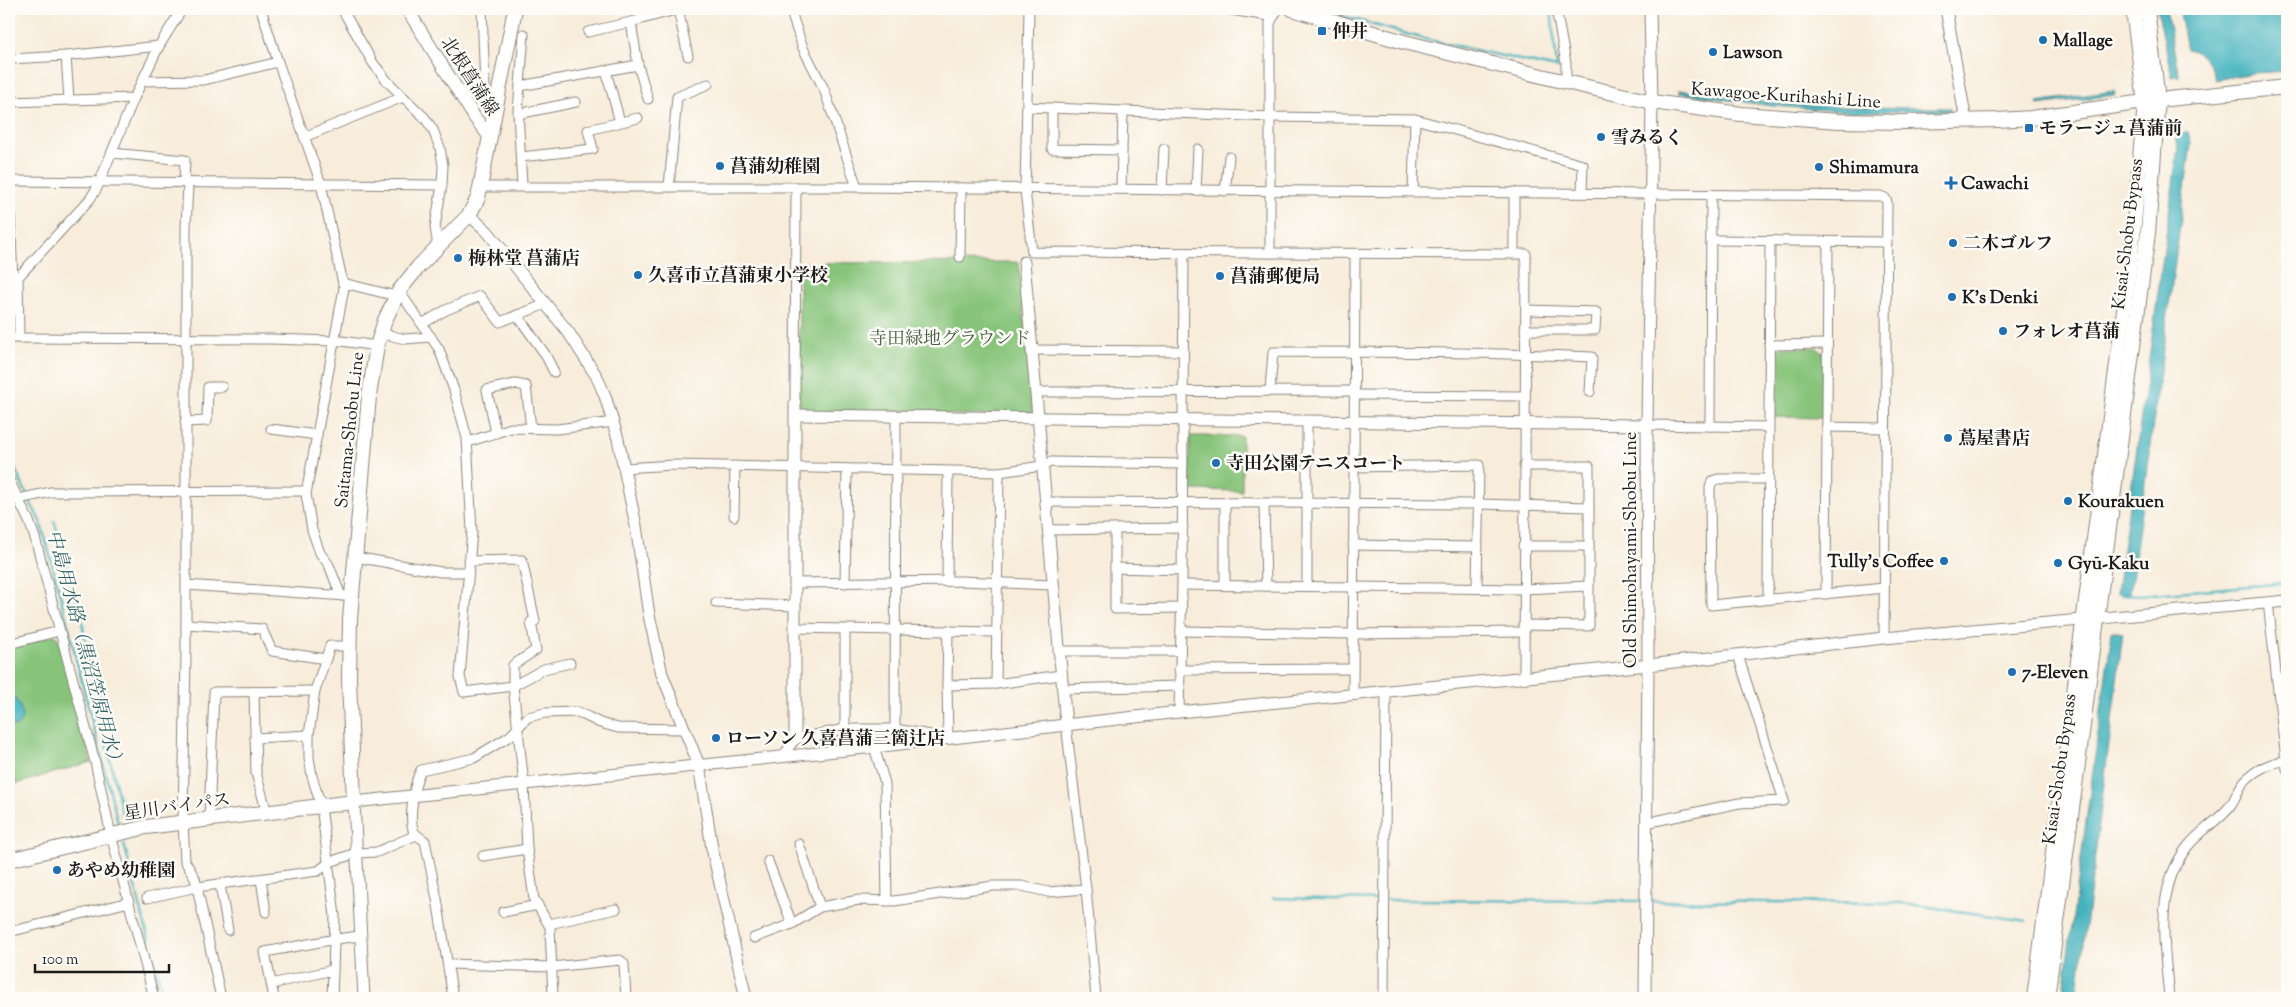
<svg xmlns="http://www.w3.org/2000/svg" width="2296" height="1007" font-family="'Sorts Mill Goudy','Noto Serif JP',serif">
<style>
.green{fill:#87c47a;stroke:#52704b}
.water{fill:#44b3be;stroke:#30686d}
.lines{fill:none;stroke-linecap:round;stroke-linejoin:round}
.stream{stroke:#44b3be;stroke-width:2.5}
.minor-casing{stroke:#8a847b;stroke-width:11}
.tertiary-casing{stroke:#8a847b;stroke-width:13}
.secondary-casing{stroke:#8a847b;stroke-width:14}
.primary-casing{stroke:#8a847b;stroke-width:16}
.trunk-casing{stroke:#8a847b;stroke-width:16}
.minor{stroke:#fff;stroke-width:9}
.tertiary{stroke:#fff;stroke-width:11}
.secondary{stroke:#fff;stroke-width:12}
.primary{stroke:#fff;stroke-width:14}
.trunk{stroke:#fff;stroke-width:14}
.poi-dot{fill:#1f6fb2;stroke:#fdfcf7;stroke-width:2}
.labels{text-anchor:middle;stroke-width:5;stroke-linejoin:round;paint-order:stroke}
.poi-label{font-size:18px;font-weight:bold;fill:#1c1c1c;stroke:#fdfcf7;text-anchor:start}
.street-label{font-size:18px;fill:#1c1c1c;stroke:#fdfcf7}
.park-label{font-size:18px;fill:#475f42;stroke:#fdfcf7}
.water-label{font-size:19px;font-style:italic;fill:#2e6065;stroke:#fdfcf7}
</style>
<rect width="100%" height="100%" fill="#fdfcf7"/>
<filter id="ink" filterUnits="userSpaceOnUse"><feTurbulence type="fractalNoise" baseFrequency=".02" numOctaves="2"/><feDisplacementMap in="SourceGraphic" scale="10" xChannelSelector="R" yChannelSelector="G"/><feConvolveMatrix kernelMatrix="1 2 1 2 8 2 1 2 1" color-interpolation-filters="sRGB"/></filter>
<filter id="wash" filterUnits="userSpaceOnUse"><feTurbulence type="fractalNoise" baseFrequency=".0096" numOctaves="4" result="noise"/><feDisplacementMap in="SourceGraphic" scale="20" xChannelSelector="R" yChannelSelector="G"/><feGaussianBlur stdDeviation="1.12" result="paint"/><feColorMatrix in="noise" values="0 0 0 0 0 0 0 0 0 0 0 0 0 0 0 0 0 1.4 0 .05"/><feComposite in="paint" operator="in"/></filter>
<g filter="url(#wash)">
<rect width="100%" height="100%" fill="#f8ecda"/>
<g class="green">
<polygon points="1019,262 1033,416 799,412 799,263"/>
<polygon points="1779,347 1817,348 1823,353 1823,418 1773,417 1773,353"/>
<polygon points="1190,436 1242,436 1242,491 1190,490"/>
<polygon points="55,635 58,638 91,762 9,786 9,647"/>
</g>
<g class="water">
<polygon points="2157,9 2166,9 2179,76 2172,77"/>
<path d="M2179 9H2287V71L2253 73 2215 80C2213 65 2202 52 2187 49Z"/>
<polygon points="1679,90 1783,104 1853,107 1951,108 1951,111 1853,112 1772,106 1679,93"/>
<polygon points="2114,91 2115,95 2038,105 2037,102"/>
<polygon points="2188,132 2191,144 2130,593 2117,593 2178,147 2176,133"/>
<polygon points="2112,631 2123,633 2077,998 2062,998"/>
<path d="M9 693C19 699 29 720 15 727L11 724Z"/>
</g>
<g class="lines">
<g class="stream">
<polyline points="1316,9 1425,39 1557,68 1551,9"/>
<polyline points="9,456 27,495"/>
<polyline points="29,500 40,521 51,559 118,823"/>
<polyline points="54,521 66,556 69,578 80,608 88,659 102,702"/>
<polyline points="2122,590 2121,594 2139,595 2287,583"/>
<polyline points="98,709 98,717 104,733 123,817"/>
<polyline points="124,844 164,998"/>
<polyline points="1273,898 1382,900"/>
<polyline points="1387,900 1642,901"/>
<polyline points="1650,901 1902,903 2027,921"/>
</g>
</g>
</g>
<g filter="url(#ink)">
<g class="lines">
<g class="minor-casing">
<g id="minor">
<polyline points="261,9 278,62 321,184 344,288 306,494 312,530 320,553 329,565 341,596"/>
<polyline points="342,9 373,63 388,82 425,118 433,130 440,148 443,165 442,185 435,227 438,247"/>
<polyline points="678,9 688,56"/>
<polyline points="790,9 803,48 824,89 857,187"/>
<polyline points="1029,9 1025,190 1032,252 1526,254 1524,677"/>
<polyline points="1225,9 1268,16 1274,13"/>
<polyline points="1556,9 1566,63 1566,82"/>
<polyline points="631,22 679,9"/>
<polyline points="588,32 631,22 638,65"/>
<polyline points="66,56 69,100"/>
<polyline points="9,59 66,56 159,46"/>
<polyline points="606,71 620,122"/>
<polyline points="142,81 204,80 278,62"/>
<polyline points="520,86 638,65 648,99"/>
<polyline points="458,92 485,87 482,9"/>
<polyline points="9,102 134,98"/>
<polyline points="1027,107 1272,117 1415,119 1583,165 1582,192"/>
<polyline points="1052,109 1052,149 1122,150"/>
<polyline points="518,114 576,102"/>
<polyline points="304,137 403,97"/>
<polyline points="112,153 185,160 184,183"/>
<polyline points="521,157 593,149 588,130 638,118"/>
<polyline points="9,181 442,185"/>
<polyline points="188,184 186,227 186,653 183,822 185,861 195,878 221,998"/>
<polyline points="9,186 13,282"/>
<polyline points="522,186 518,111 524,34"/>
<polyline points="481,187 857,187 1880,196 1885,198 1887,202 1884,638"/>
<polyline points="669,187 677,97 708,84"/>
<polyline points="1121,189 1123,112"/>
<polyline points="1162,190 1164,149"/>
<polyline points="1196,191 1198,149"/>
<polyline points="1225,191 1229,157"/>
<polyline points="1413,192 1415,119"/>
<polyline points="1712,240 1887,242"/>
<polyline points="1270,253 1270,23 1278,9"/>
<polyline points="1514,254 1514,192"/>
<polyline points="960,257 961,188"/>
<polyline points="18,276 19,338"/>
<polyline points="343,283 396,296"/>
<polyline points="9,287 90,199 97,188 134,98 159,46 182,9"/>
<polyline points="399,291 439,349 454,390 467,438 472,531 460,677 464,692 513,686 524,784 527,849 534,899 550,927 553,998"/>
<polyline points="517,315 545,354 554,372"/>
<polyline points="422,324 446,310 480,296 500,322 546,304"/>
<polyline points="1525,330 1595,330 1596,312 1526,310"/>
<polyline points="380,333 405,339 431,337"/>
<polyline points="9,338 270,339 334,341"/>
<polyline points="334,340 377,346"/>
<polyline points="1769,345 1827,344"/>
<polyline points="1032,350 1183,351"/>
<path d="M1270 391 1273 352C1379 352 1486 352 1592 357L1590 392"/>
<polyline points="1035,392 1354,391"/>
<polyline points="1354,395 1525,396"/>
<polyline points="795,403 796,187"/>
<polyline points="185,422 207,421 208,387 222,387"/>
<polyline points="1647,425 1768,427"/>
<polyline points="1710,426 1711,194"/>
<polyline points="1827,427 1885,428"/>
<polyline points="271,429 317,435"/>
<polyline points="496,433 487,390 515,384 526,386 531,428"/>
<polyline points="468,442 511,428 557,429 614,422"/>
<polyline points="1353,467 1479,465 1477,588"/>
<polyline points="624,468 673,465 999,472 1042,466 1051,462 1183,464"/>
<polyline points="999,472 996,684 1061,675"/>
<polyline points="1767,479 1718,479 1712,481 1710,488 1711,605 1884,588"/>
<polyline points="9,480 29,521 35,538 95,762 111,835 154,998"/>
<polyline points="9,501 51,492 306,491"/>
<polyline points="1045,502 1478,504 1589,507"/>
<polyline points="1264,504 1266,586"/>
<polyline points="734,516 735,466"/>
<polyline points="1115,529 1115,609 1182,608"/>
<polyline points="1048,530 1183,528"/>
<polyline points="1353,545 1478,547"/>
<polyline points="1523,546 1589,546"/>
<polyline points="355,557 441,572 468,572"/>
<polyline points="469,561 522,560 535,621 531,622 536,650 513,665 513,686 544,669 570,663"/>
<polyline points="1115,568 1182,570"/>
<polyline points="947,581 948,472"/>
<polyline points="795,583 961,581 1052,585"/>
<polyline points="845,583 847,469"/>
<polyline points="186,585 346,596"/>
<polyline points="1182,585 1523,589 1589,586"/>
<polyline points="1225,585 1225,504"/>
<polyline points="1307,586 1307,421"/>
<polyline points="1826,594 1828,242"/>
<polyline points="1768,599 1770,241"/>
<polyline points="2268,602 2287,769"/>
<polyline points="716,603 795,606"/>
<polyline points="186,624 262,629 272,651 326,659"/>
<polyline points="1523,625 1589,626 1589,466 1524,466"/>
<polyline points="795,628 997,632"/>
<polyline points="845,630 845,729"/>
<polyline points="1181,631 1353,634 1523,632"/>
<polyline points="9,644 59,631"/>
<polyline points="1058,651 1180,651"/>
<polyline points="1179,670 1353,669"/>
<polyline points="947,685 948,630"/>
<polyline points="1062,689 1180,686"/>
<polyline points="254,692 256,773 267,813"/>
<polyline points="1353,694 1355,254"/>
<polyline points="1179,712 1182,585 1184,253"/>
<polyline points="1066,724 1086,889 1096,998"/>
<polyline points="895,729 896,417"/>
<polyline points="255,738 309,735"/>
<polyline points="874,747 885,783 887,901"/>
<polyline points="783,756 795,739 845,729 895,729 948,738 947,685 996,684"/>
<polyline points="209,820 214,692 315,691"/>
<polyline points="1646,823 1739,803 1784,801 1738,655"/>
<polyline points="799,844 820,907"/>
<polyline points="483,856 527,849"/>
<polyline points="768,861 792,924"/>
<polyline points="261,879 266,912"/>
<polyline points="220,885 228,930"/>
<polyline points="147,898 197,887 318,871 330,862 356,853 377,852 416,835"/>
<polyline points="503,912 538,905"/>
<polyline points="549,924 616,909"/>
<polyline points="9,932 129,902"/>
<polyline points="754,938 792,924 820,907 859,900 894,901 993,886 1022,886 1048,892 1086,889"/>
<polyline points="448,964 552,967 620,960 624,964 626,998"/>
<polyline points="271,984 333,970"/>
<polyline points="274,998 265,952 336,939 360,936"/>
<polyline points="332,998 335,916 321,806 312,776 309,757 309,735 315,691 330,646 349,646"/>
<path d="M453 998 437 899 425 841C421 838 415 835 413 830 409 816 414 782 421 770L474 758 510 736 528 717 545 713 578 712 600 723 618 728 683 729"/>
<polyline points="1384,998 1386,691"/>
<path d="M2169 998C2165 947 2153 890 2188 846 2200 831 2218 821 2230 806 2235 799 2238 790 2243 783 2253 771 2272 761 2287 761"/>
</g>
</g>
<g class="tertiary-casing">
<g id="tertiary">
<polyline points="1946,9 1966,121"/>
<polyline points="469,215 487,231 569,333 597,377 605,396 618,439 636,526 649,615 662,674 699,765 712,848 746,998"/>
<polyline points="1024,262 1066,724"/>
<polyline points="797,415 1647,425"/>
<polyline points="795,739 795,403"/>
<polyline points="364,998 354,802 874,747 1179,712 1648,665 1884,638 2287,601"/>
<polyline points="1645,998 1648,665 1647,425 1652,102 1650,9"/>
</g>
</g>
<g class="secondary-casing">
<polyline id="secondary" points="407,9 475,118 489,136"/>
</g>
<g class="primary-casing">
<g id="primary">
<polyline points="1292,9 1404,42 1566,82 1652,102 1741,114 1838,121 1905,122 1998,120 2031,118 2158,100 2287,87"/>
<polyline points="9,860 146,827 354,802 349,679 350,619 369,396 377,346 385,320 399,291 419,266 469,215 478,198 515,9"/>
</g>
</g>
<g class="trunk-casing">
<g id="trunk">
<polyline points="2034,998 2131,256 2145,103 2133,9"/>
<polyline points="2047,998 2148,233 2158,100 2147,9"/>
</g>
</g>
<use href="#minor" class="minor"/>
<use href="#tertiary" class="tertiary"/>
<use href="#secondary" class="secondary"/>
<use href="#primary" class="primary"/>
<use href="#trunk" class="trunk"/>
</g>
</g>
<g class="poi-dot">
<rect x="1317" y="26" width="10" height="10" rx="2.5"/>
<circle cx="2043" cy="40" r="5"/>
<circle cx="1713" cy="52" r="5"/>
<rect x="2024" y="123" width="10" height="10" rx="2.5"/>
<circle cx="1601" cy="137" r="5"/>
<circle cx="720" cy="166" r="5"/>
<circle cx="1819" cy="167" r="5"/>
<path d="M1948.5 175.5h5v5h5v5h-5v5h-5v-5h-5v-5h5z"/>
<circle cx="1953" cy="243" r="5"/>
<circle cx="458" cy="258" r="5"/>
<circle cx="638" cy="275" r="5"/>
<circle cx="1220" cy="276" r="5"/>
<circle cx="1952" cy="297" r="5"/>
<circle cx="2003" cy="331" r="5"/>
<circle cx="1948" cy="438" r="5"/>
<circle cx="1216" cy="463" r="5"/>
<circle cx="2068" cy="501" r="5"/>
<circle cx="1944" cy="561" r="5"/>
<circle cx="2058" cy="563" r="5"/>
<circle cx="2012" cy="672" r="5"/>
<circle cx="716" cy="738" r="5"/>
<circle cx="57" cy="870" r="5"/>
</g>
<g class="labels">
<g class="poi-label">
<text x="1332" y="37">仲井</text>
<text x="2053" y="46">Mallage</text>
<text x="1723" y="58">Lawson</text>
<text x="2039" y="134">モラージュ菖蒲前</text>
<text x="1611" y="143">雪みるく</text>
<text x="730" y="172">菖蒲幼稚園</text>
<text x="1829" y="173">Shimamura</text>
<text x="1961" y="189">Cawachi</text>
<text x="1963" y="249">二木ゴルフ</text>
<text x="468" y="264">梅林堂 菖蒲店</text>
<text x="648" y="281">久喜市立菖蒲東小学校</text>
<text x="1230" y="282">菖蒲郵便局</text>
<text x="1962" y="303">K's Denki</text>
<text x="2013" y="337">フォレオ菖蒲</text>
<text x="1958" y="444">蔦屋書店</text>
<text x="1226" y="469">寺田公園テニスコート</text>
<text x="2078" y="507">Kourakuen</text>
<text x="1934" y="567" text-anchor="end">Tully's Coffee</text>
<text x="2068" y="569">Gyū-Kaku</text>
<text x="2022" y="678">7-Eleven</text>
<text x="726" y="744">ローソン 久喜菖蒲三箇辻店</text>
<text x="67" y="876">あやめ幼稚園</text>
</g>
<g class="street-label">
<text transform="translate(470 76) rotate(57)" y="6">北根菖蒲線</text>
<text transform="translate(1786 95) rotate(4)" y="6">Kawagoe-Kurihashi Line</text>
<text transform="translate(2127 234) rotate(-83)" y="6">Kisai-Shobu Bypass</text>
<text transform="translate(349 430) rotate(-84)" y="6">Saitama-Shobu Line</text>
<text transform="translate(1630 550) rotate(-90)" y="6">Old Shimohayami-Shobu Line</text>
<text transform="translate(2059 769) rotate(-82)" y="6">Kisai-Shobu Bypass</text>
<text transform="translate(177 806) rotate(-8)" y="6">星川バイパス</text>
</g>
<g class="park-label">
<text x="950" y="344">寺田緑地グラウンド</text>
</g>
<g class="water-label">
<text transform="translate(86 649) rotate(75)" y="7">中島用水路（黒沼笠原用水）</text>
</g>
</g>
<rect width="2296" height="1007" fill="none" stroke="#fdfcf7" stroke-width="30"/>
<path d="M35 964v8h134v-8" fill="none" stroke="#1c1c1c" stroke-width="2.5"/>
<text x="42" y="964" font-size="15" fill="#1c1c1c" stroke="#fdfcf7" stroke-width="4" paint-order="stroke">100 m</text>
</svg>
